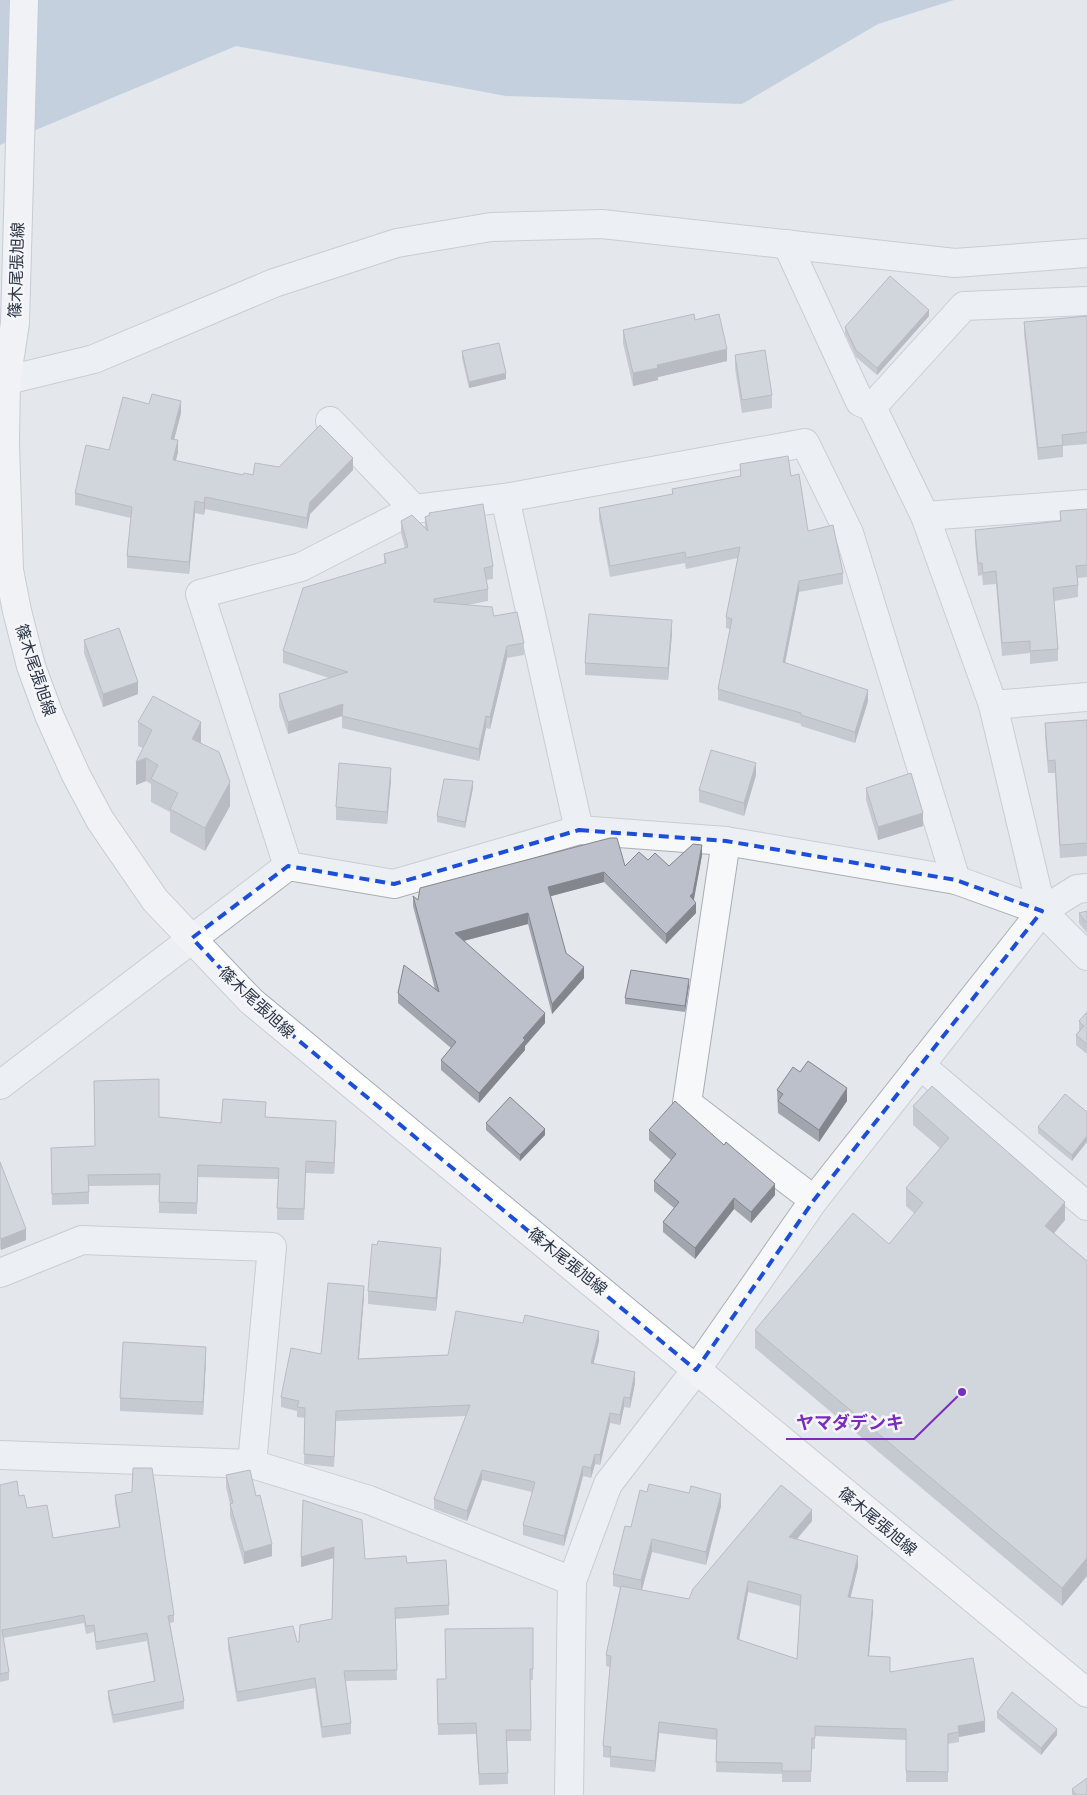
<svg xmlns="http://www.w3.org/2000/svg" width="1087" height="1795" font-family="'Exo 2','Noto Sans JP',sans-serif">
<style>
.water{fill:#9fb4cc}
.lines{fill:none;stroke-linecap:round;stroke-linejoin:round}
.minor-casing{stroke:#a9aeb7;stroke-width:30}
.major-casing{stroke:#a3abb8;stroke-width:30}
.minor{stroke:#f7f8fa;stroke-width:28}
.major{stroke:#fff;stroke-width:28}
.wall{fill:#a1a5ae;fill-rule:evenodd}
.shaded-wall{fill:#83868d}
.building{fill:#bbc0ca;stroke:#83868d;fill-rule:evenodd}
.marked{fill:none;stroke:#1d4ed8;stroke-width:4;stroke-dasharray:10 6;stroke-linejoin:round}
.labels{text-anchor:middle;stroke-width:5;stroke-linejoin:round;paint-order:stroke}
.street-label{font-size:16px;fill:#2b3445;stroke:#f4f6f9}
.leader{fill:none;stroke:#7b2cbf;stroke-width:2}
.callout-dot{fill:#7b2cbf;stroke:#f4f6f9;stroke-width:2}
.callout-label{font-size:18px;text-anchor:middle;font-weight:bold;fill:#7b2cbf;stroke:#f4f6f9;stroke-width:5;stroke-linejoin:round;paint-order:stroke}
</style>
<rect width="100%" height="100%" fill="#e4e7ec"/>
<polygon class="water" points="0,0 954,0 878,24 742,104 506,96 236,46 0,145"/>
<g class="lines">
<g class="minor-casing">
<g id="minor">
<polyline points="787,244 860,402 872,407"/>
<polyline points="0,382 94,359 274,283 397,243 491,227 602,224 955,263 1087,253"/>
<polyline points="330,421 414,509"/>
<polyline points="505,498 579,830"/>
<polyline points="925,516 1087,504"/>
<polyline points="993,705 1087,697"/>
<polyline points="726,841 687,1103 814,1200"/>
<polyline points="288,866 200,594 301,567 414,509 505,498 805,443 849,533 956,880"/>
<polyline points="1042,911 993,705 925,516 872,407 964,306 1087,301"/>
<polyline points="920,1065 1087,1206"/>
<polyline points="0,1085 288,866 394,884 579,830 726,841 956,880 1042,911 1087,956"/>
<polyline points="0,1273 82,1240 272,1247 252,1464"/>
<polyline points="0,1455 252,1464 369,1500 572,1581"/>
<polyline points="569,1795 572,1581 608,1484 696,1370 814,1200 1042,911 1077,889 1087,888"/>
</g>
</g>
<g class="major-casing">
<polyline id="major" points="24,0 15,323 6,382 5,443 9,570 17,611 31,666 49,715 76,775 100,820 155,900 251,1001 1087,1693"/>
</g>
<use href="#minor" class="minor"/>
<use href="#major" class="major"/>
</g>
<g class="wall">
<polygon points="929,316 877,375 856,357 845,333 845,327"/>
<polygon points="1087,316 1087,444 1063,446 1063,457 1038,460 1024,334 1024,322"/>
<polygon points="695,320 727,361 658,377 658,380 633,386 623,343 623,330"/>
<polygon points="462,351 506,379 469,388 462,358"/>
<polygon points="735,355 772,395 772,408 742,413 735,368"/>
<polygon points="149,404 181,413 174,440 178,452 175,461 243,475 253,475 279,467 353,470 310,514 307,529 205,509 204,515 195,513 189,574 127,568 127,556 131,518 75,505 75,493 109,450"/>
<polygon points="740,464 791,476 808,531 843,573 843,584 799,592 785,663 868,701 855,743 801,726 801,724 718,700 718,689 730,629 726,628 726,617 738,558 686,569 685,563 610,577 599,519 599,508 672,494 672,489 740,476"/>
<polygon points="1087,509 1087,577 1078,578 1078,597 1054,601 1058,649 1058,661 1030,664 1030,653 1002,656 996,584 983,585 982,575 978,576 975,542 975,530 1060,522 1060,511"/>
<polygon points="429,513 493,566 493,579 486,580 488,589 488,601 468,605 494,616 524,643 524,655 507,658 490,729 486,728 479,761 342,728 342,716 288,734 279,706 279,694 329,678 283,663 283,651 384,564 384,554 405,548 401,533 401,521 425,527 425,517 429,515"/>
<polygon points="672,633 668,680 585,675 585,663"/>
<polygon points="84,640 138,694 103,707 84,653"/>
<polygon points="1087,720 1087,856 1060,858 1055,773 1048,773 1045,736 1045,723"/>
<polygon points="138,722 201,743 230,806 205,851 170,832 170,812 151,802 151,784 146,781 136,785 143,748 138,746"/>
<polygon points="756,775 744,816 699,802 699,790"/>
<polygon points="391,780 387,824 336,820 336,807"/>
<polygon points="473,788 465,828 437,822 437,816"/>
<polygon points="866,788 923,826 878,840 866,800"/>
<polygon points="702,855 694,900 696,913 666,944 604,882 550,896 566,953 584,978 552,1014 528,924 464,941 545,1023 525,1046 525,1050 479,1103 441,1070 441,1060 451,1048 398,1003 398,993 435,989 413,906 413,896 418,900 625,866 648,860 669,866"/>
<polygon points="1087,911 1087,933 1079,923 1079,913"/>
<polygon points="689,985 685,1012 625,1004 625,998"/>
<polygon points="1087,1012 1087,1054 1076,1045 1076,1035 1079,1031 1079,1021"/>
<polygon points="800,1072 847,1101 819,1142 778,1113 777,1090"/>
<polygon points="913,1106 1065,1220 1054,1233 1087,1261 1087,1576 1062,1606 755,1348 755,1330 889,1244 915,1214 906,1206 906,1188 940,1148 913,1125"/>
<polygon points="1087,1112 1072,1161 1038,1133 1038,1127"/>
<polygon points="159,1117 221,1123 266,1117 336,1132 334,1174 306,1173 304,1220 277,1220 278,1179 198,1177 197,1214 159,1213 159,1185 89,1186 89,1204 52,1205 51,1159 95,1146"/>
<polygon points="486,1123 545,1135 520,1161 486,1130"/>
<polygon points="649,1130 775,1195 751,1223 734,1209 695,1259 663,1232 663,1222 674,1208 654,1191 654,1181 671,1160 649,1140"/>
<polygon points="0,1162 26,1240 1,1250 0,1248"/>
<polygon points="441,1260 436,1311 368,1304 368,1291"/>
<polygon points="364,1296 359,1359 448,1355 599,1341 593,1364 635,1383 630,1408 624,1407 620,1425 610,1423 600,1465 595,1464 591,1478 583,1476 564,1546 523,1535 523,1525 532,1492 482,1480 467,1521 434,1509 434,1499 466,1416 336,1421 334,1467 304,1464 305,1418 297,1417 297,1411 281,1407 281,1397 321,1354"/>
<polygon points="206,1359 203,1415 120,1411 120,1398"/>
<polygon points="226,1475 256,1496 272,1556 244,1564 230,1516 230,1504 226,1487"/>
<polygon points="0,1485 19,1496 27,1508 53,1538 119,1527 115,1502 115,1495 174,1615 174,1622 170,1623 184,1701 184,1709 113,1723 108,1698 108,1691 154,1681 147,1641 96,1650 94,1632 86,1634 84,1623 3,1638 9,1672 9,1680 0,1682"/>
<path d="M647 1492 721 1506 706 1565 652 1552 642 1590 689 1599 812 1521 797 1539 858 1567 850 1597 873 1611 869 1656 890 1672 985 1732 959 1737V1742L948 1744V1782H906V1740L815 1736V1749H812L811 1782H782V1774L716 1772 717 1740 659 1733 655 1772 610 1767V1758L603 1757V1746L610 1667 606 1666V1655L620 1588 613 1586V1574L631 1527ZM748 1592 800 1606 797 1659 739 1640Z"/>
<polygon points="303,1500 365,1559 407,1563 449,1605 449,1615 395,1619 397,1680 345,1681 351,1723 351,1734 322,1738 315,1688 237,1702 228,1648 228,1638 299,1642 332,1619 333,1558 301,1567"/>
<polygon points="533,1628 533,1680 530,1680 531,1741 507,1741 508,1784 479,1785 476,1734 438,1735 437,1679 446,1679"/>
<polygon points="997,1712 1057,1735 1041,1755 997,1718"/>
<polygon points="1072,1789 1087,1795 1072,1795"/>
</g>
<g class="shaded-wall">
<polygon points="929,310 929,316 877,375 877,368"/>
<polygon points="727,349 727,361 658,377 658,380 633,386 633,373 657,365"/>
<polygon points="506,373 506,379 469,388 469,382"/>
<polygon points="181,401 181,413 171,451 171,439"/>
<polygon points="178,440 178,452 173,472 173,460"/>
<polygon points="353,458 353,470 310,514 307,529 307,518 310,502"/>
<polygon points="205,497 205,509 204,515 204,503"/>
<polygon points="195,501 195,513 189,574 189,562"/>
<polygon points="799,581 799,592 783,673 783,662"/>
<polygon points="672,620 672,633 668,680 668,668"/>
<polygon points="507,646 507,658 490,729 490,717"/>
<polygon points="138,682 138,694 103,707 103,694"/>
<polygon points="868,690 868,701 855,743 855,732"/>
<polygon points="343,704 342,716 288,734 288,722"/>
<polygon points="486,716 486,728 479,761 479,749"/>
<polygon points="201,722 201,746 192,739"/>
<polygon points="146,758 146,781 136,785 136,762"/>
<polygon points="756,763 756,775 744,816 744,803"/>
<polygon points="391,768 391,780 387,824 387,812"/>
<polygon points="473,781 473,788 465,828 465,822"/>
<polygon points="230,782 230,806 205,851 205,828"/>
<polygon points="923,813 923,826 878,840 878,827"/>
<polygon points="702,845 702,855 693,903 690,896"/>
<polygon points="604,872 604,882 548,897 548,887"/>
<polygon points="696,903 696,913 666,944 666,934"/>
<polygon points="528,913 528,924 455,943 455,933"/>
<polygon points="584,967 584,978 552,1014 552,1004"/>
<polygon points="689,979 689,985 685,1012 685,1006"/>
<polygon points="545,1013 545,1023 525,1046 525,1050 479,1103 479,1093 523,1038"/>
<polygon points="847,1088 847,1101 819,1142 819,1130"/>
<polygon points="336,1121 336,1132 334,1174 334,1163"/>
<polygon points="545,1129 545,1135 520,1161 520,1155"/>
<polygon points="1087,1136 1087,1142 1072,1161 1072,1155"/>
<polygon points="775,1184 775,1195 751,1223 751,1212"/>
<polygon points="734,1198 734,1209 695,1259 695,1248"/>
<polygon points="1065,1202 1065,1220 1045,1244 1045,1226"/>
<polygon points="26,1229 26,1240 1,1250 1,1239"/>
<polygon points="441,1248 441,1260 436,1311 436,1298"/>
<polygon points="364,1286 364,1296 358,1369 358,1359"/>
<polygon points="599,1331 599,1341 591,1374 591,1363"/>
<polygon points="206,1347 206,1359 203,1415 203,1402"/>
<polygon points="635,1372 635,1383 630,1408 630,1398"/>
<polygon points="624,1397 624,1407 620,1425 620,1415"/>
<polygon points="610,1413 610,1423 600,1465 600,1455"/>
<polygon points="595,1454 595,1464 591,1478 591,1468"/>
<polygon points="583,1466 583,1476 564,1546 564,1536"/>
<polygon points="482,1470 482,1480 467,1521 467,1511"/>
<polygon points="721,1494 721,1506 706,1565 706,1552"/>
<polygon points="812,1510 812,1521 789,1548 789,1537"/>
<polygon points="652,1539 652,1552 641,1593 641,1580"/>
<polygon points="272,1544 272,1556 244,1564 244,1552"/>
<polygon points="334,1547 334,1558 301,1567 301,1557"/>
<polygon points="858,1556 858,1567 848,1608 848,1597"/>
<polygon points="1087,1558 1087,1576 1062,1606 1062,1588"/>
<polygon points="748,1581 748,1592 737,1650 737,1639"/>
<polygon points="873,1600 873,1611 868,1667 868,1656"/>
<polygon points="985,1721 985,1732 959,1737 958,1726"/>
<polygon points="659,1722 659,1733 655,1772 655,1761"/>
<polygon points="1057,1729 1057,1735 1041,1755 1041,1748"/>
</g>
<g class="building">
<polygon points="890,276 929,310 877,368 856,350 845,327"/>
<polygon points="694,314 695,320 719,314 727,349 657,365 658,368 633,373 623,330"/>
<polygon points="1087,316 1087,432 1062,435 1063,445 1038,448 1024,322"/>
<polygon points="499,343 506,373 469,382 462,351"/>
<polygon points="765,350 772,395 742,400 735,355"/>
<polygon points="152,394 181,401 171,439 178,440 173,460 243,475 244,473 253,475 255,463 279,467 320,425 353,458 310,502 307,518 205,497 204,503 195,501 189,562 127,556 132,507 75,493 86,445 109,450 123,397 149,404"/>
<polygon points="788,456 791,476 799,474 808,531 833,525 843,573 799,581 783,662 868,690 855,732 801,715 801,713 718,689 732,619 726,617 740,547 686,558 685,552 610,566 599,508 673,494 672,489 741,476 740,464"/>
<polygon points="483,504 493,566 484,568 488,589 434,599 434,602 492,607 494,616 517,612 524,643 507,646 490,717 486,716 479,749 342,716 343,704 288,722 279,694 348,672 283,651 303,588 386,563 384,554 408,547 401,521 412,515 428,531 425,517 430,515 429,513"/>
<polygon points="1087,509 1087,565 1076,566 1078,585 1053,588 1058,649 1030,651 1030,641 1002,643 996,571 983,573 982,563 978,563 975,530 1061,521 1060,511"/>
<polygon points="589,614 672,620 668,668 585,663"/>
<polygon points="119,628 138,682 103,694 84,640"/>
<polygon points="153,696 201,722 192,739 219,752 230,782 205,828 170,809 178,793 151,779 158,765 146,758 136,762 152,730 138,722"/>
<polygon points="1087,720 1087,843 1060,845 1055,760 1048,761 1045,723"/>
<polygon points="711,750 756,763 744,803 699,790"/>
<polygon points="339,763 391,768 387,812 336,807"/>
<polygon points="911,773 923,813 878,827 866,788"/>
<polygon points="444,779 473,781 465,822 437,816"/>
<polygon points="610,838 617,838 625,866 639,852 648,860 655,853 669,866 693,844 702,845 693,893 690,896 696,903 666,934 604,872 548,887 566,953 584,967 552,1004 528,913 455,933 545,1013 523,1038 525,1040 479,1093 441,1060 456,1042 398,993 404,965 439,992 413,896 418,900 420,888"/>
<polygon points="1087,911 1087,923 1079,913"/>
<polygon points="631,970 689,979 685,1006 625,998"/>
<polygon points="1087,1012 1087,1044 1076,1035 1084,1026 1079,1021"/>
<polygon points="808,1061 847,1088 819,1130 778,1101 783,1094 777,1090 793,1067 800,1072"/>
<polygon points="159,1079 159,1117 221,1123 223,1099 266,1102 265,1117 336,1121 334,1163 306,1161 304,1209 277,1208 279,1168 198,1165 197,1203 159,1202 160,1174 88,1175 89,1192 52,1194 51,1148 95,1146 94,1081"/>
<polygon points="932,1086 1065,1202 1045,1226 1087,1261 1087,1558 1062,1588 755,1330 853,1213 889,1244 923,1203 906,1188 949,1138 913,1106"/>
<polygon points="1065,1094 1087,1112 1087,1136 1072,1155 1038,1127"/>
<polygon points="510,1097 545,1129 520,1155 486,1123"/>
<polygon points="675,1101 724,1145 726,1142 775,1184 751,1212 734,1198 695,1248 663,1222 679,1202 654,1181 676,1154 649,1130"/>
<polygon points="0,1162 26,1229 1,1239 0,1236"/>
<polygon points="378,1241 441,1248 436,1298 368,1291 372,1244 377,1245"/>
<polygon points="328,1283 364,1286 358,1359 448,1355 456,1311 523,1323 525,1315 599,1331 591,1363 635,1372 630,1398 624,1397 620,1415 610,1413 600,1455 595,1454 591,1468 583,1466 564,1536 523,1525 535,1482 482,1470 467,1511 434,1499 470,1405 336,1411 334,1457 304,1454 305,1408 297,1407 299,1401 281,1397 291,1348 321,1354"/>
<polygon points="123,1342 206,1347 203,1402 120,1398"/>
<polygon points="133,1468 152,1468 174,1615 168,1616 184,1701 113,1715 108,1691 155,1681 147,1633 96,1642 94,1625 86,1626 84,1615 2,1630 9,1672 0,1674 0,1485 17,1481 19,1496 24,1495 27,1508 47,1505 53,1538 120,1527 115,1495 132,1492"/>
<polygon points="250,1470 256,1496 260,1495 272,1544 244,1552 230,1504 233,1503 226,1475"/>
<polygon points="649,1484 689,1493 691,1486 721,1494 706,1552 652,1539 641,1580 613,1574 625,1526 631,1527 640,1490 647,1492"/>
<path d="M781 1485 812 1510 789 1537 858 1556 848 1597 873 1600 868 1656 890 1657V1672L973 1658 985 1721 958 1726 959 1732 948 1734V1772L906 1771V1729L815 1726V1738H812L811 1771H782V1763L716 1762 717 1729 659 1722 655 1761 610 1756 611 1747 603 1746 611 1656 606 1655 621 1586 689 1599 693 1589ZM748 1581 801 1595 797 1659 737 1639Z"/>
<polygon points="303,1500 362,1520 365,1559 406,1556 407,1563 446,1560 449,1605 395,1608 397,1670 344,1671 351,1723 322,1727 315,1678 237,1692 228,1638 293,1626 297,1642 299,1642 300,1625 332,1619 334,1547 301,1557"/>
<polygon points="533,1628 533,1669 530,1669 531,1730 506,1730 508,1773 479,1774 476,1723 438,1724 437,1679 446,1679 445,1629"/>
<polygon points="1012,1692 1057,1729 1041,1748 997,1712"/>
<polygon points="1087,1778 1087,1795 1076,1795 1072,1789"/>
</g>
<path d="M0 0H1087V1795H0ZM579 830 726 841 956 880 1042 911 814 1200 696 1370 251 1001 192 938 288 866 394 884Z" fill="#e4e7ec" fill-opacity=".55" fill-rule="evenodd"/>
<path class="marked" d="M579 830 726 841 956 880 1042 911 814 1200 696 1370 251 1001 192 938 288 866 394 884Z"/>
<g class="labels">
<g class="street-label">
<text transform="translate(16 270) rotate(-88)" y="6">篠木尾張旭線</text>
<text transform="translate(36 670) rotate(72)" y="6">篠木尾張旭線</text>
<text transform="translate(257 1002) rotate(43)" y="6">篠木尾張旭線</text>
<text transform="translate(568 1261) rotate(39)" y="6">篠木尾張旭線</text>
<text transform="translate(878 1521) rotate(40)" y="6">篠木尾張旭線</text>
</g>
</g>
<path class="leader" d="M962 1392L914 1439H786"/>
<circle class="callout-dot" cx="962" cy="1392" r="5"/>
<g class="callout-label">
<text x="850" y="1429">ヤマダデンキ</text>
</g>
</svg>
